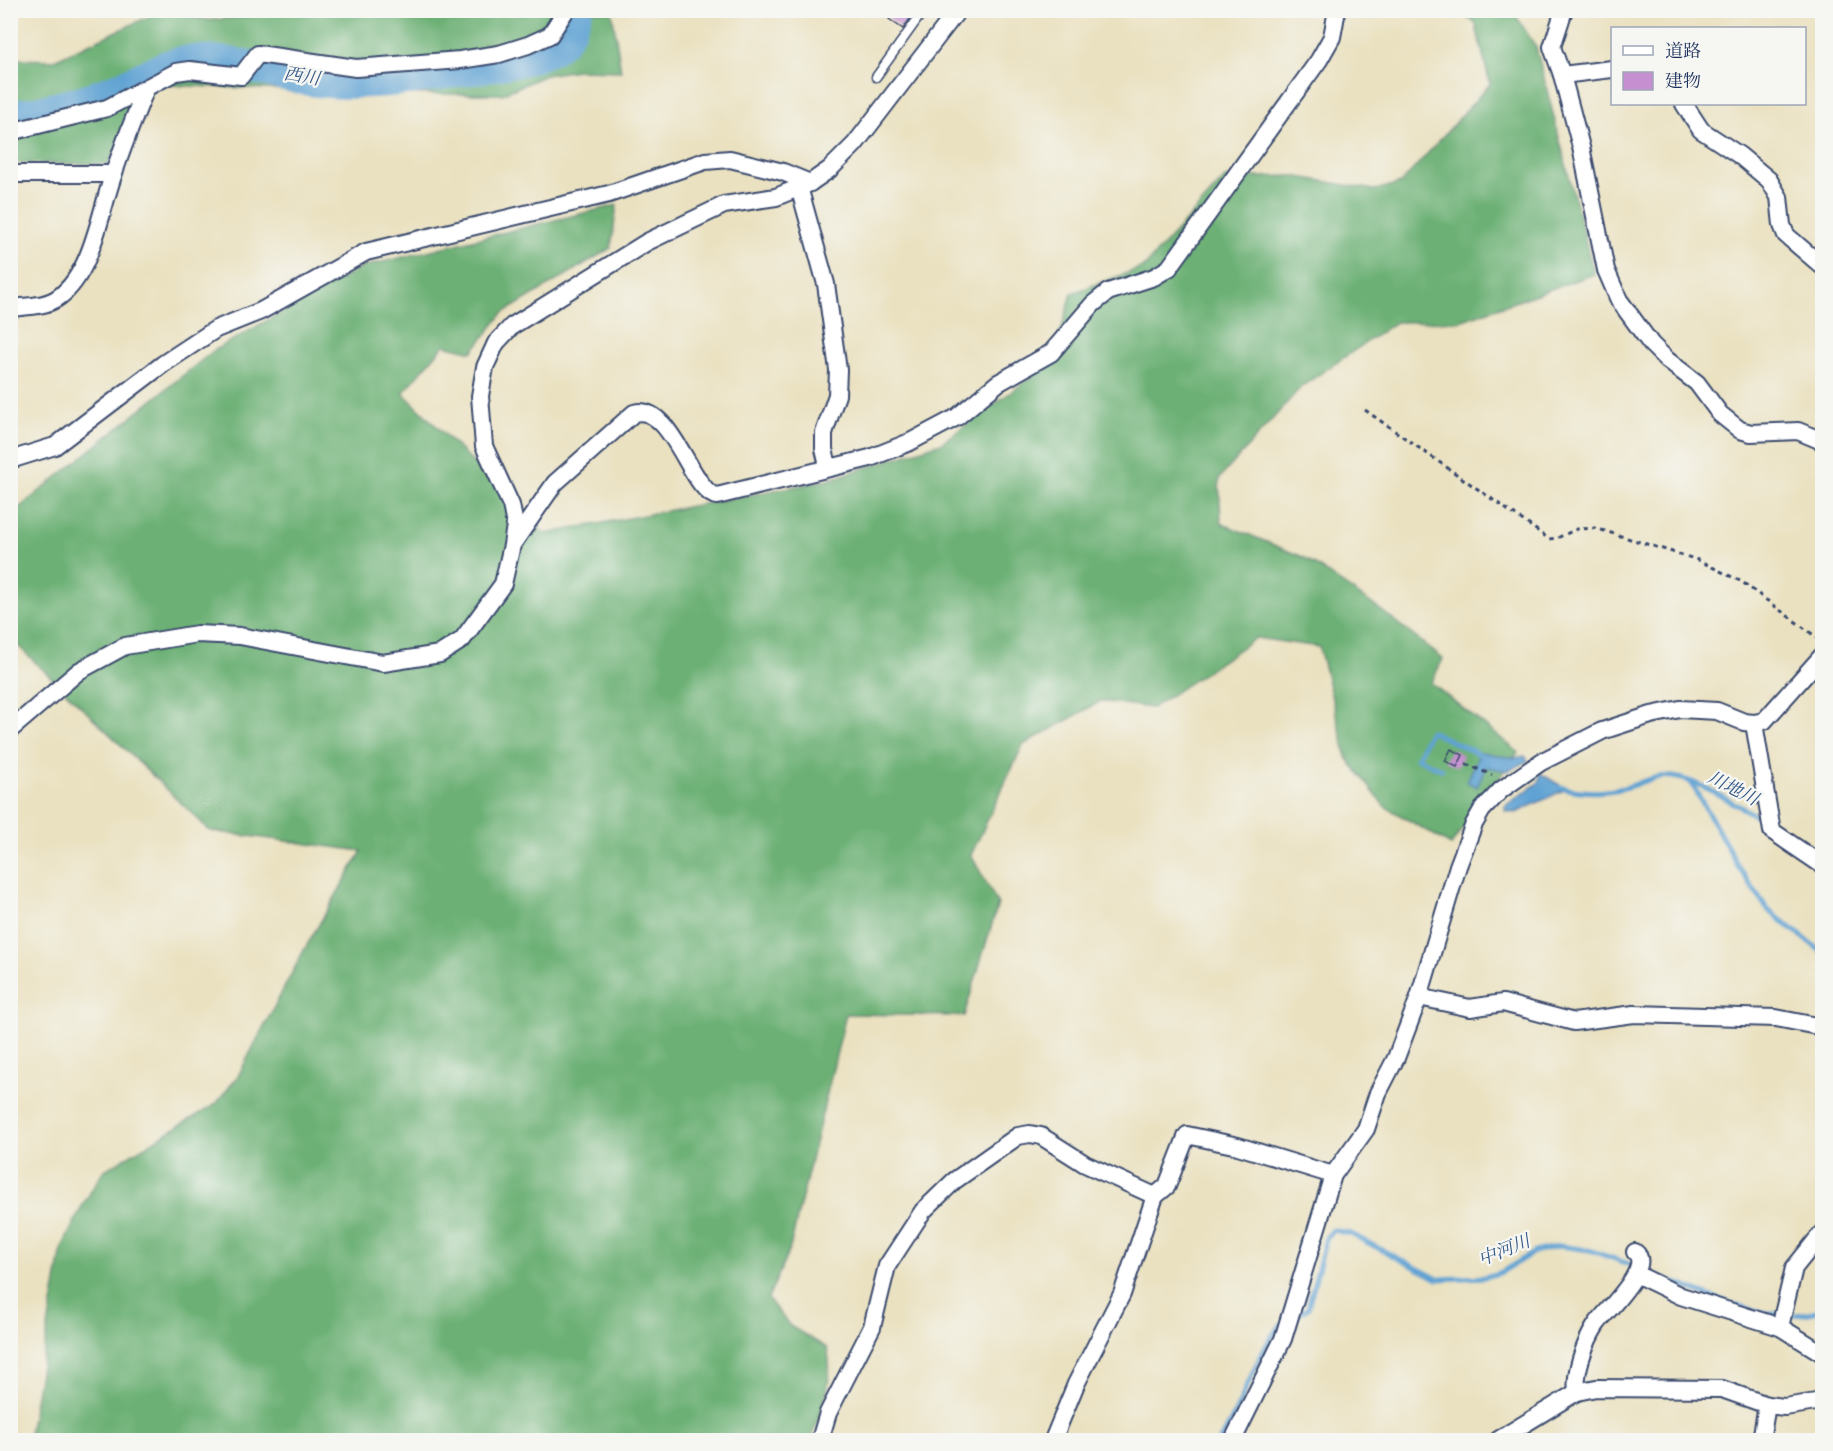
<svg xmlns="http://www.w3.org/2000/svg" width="1833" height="1451" font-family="'Libre Caslon Text','Noto Serif JP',serif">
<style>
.forest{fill:#6cb074;stroke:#447069;stroke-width:1.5}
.water{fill:#5fa2d3;stroke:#3d6898;stroke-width:1.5}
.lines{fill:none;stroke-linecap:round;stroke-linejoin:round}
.stream{stroke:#5fa2d3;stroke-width:5}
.river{stroke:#5fa2d3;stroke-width:32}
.building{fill:#c690d0}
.service-casing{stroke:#3a4a6d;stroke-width:11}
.minor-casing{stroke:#3a4a6d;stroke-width:20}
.path{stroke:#3a4a6d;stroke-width:3;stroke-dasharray:4.5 4.5;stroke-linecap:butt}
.service{stroke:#fff;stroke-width:8}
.minor{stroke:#fff;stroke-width:16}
.labels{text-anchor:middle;stroke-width:4.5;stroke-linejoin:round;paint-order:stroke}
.water-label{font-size:18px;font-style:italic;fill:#335787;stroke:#f6f6f2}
</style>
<rect width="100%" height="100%" fill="#f6f6f2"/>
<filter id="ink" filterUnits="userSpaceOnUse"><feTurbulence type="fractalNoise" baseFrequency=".0167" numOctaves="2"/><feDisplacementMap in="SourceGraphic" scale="12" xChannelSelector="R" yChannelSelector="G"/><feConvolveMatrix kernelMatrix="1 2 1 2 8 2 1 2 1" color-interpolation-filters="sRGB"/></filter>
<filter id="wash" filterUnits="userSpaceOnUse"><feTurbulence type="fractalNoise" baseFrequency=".008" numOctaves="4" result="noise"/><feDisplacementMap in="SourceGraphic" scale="24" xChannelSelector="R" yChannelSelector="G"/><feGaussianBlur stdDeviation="1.35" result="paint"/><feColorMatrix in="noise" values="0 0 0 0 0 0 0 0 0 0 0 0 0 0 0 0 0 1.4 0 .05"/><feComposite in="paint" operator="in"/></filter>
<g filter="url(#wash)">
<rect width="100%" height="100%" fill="#eae1c0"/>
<g class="forest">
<polygon points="311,10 612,11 621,71 577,70 546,75 502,94 392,94 143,84 109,164 11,163 11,59 54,60 161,11 209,20"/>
<path d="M1454 11H1513L1536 47 1594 274 1460 321 1396 322 1301 387 1219 479 1221 523 1305 558 1382 611 1443 659 1431 683 1518 752 1451 845 1384 806 1347 758 1319 647 1256 638 1152 708 1101 701 1023 745 971 855 998 904 964 1016 846 1014 790 1248 768 1299 790 1326 827 1348C835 1379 822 1412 810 1440H28L62 1248 81 1208 103 1171 216 1104 238 1076 304 950 362 851 210 831 11 639 10 515 213 351 362 267 617 205 611 248 503 313 472 352 444 345 403 393 545 534 828 480 941 443 1052 362 1072 293 1144 267 1225 178 1293 176 1375 190 1401 183 1490 84 1475 22Z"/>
</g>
<g class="water">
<polygon points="1480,752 1514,758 1525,756 1528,761 1508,771 1486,767 1477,787 1467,782"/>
<polygon points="1540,773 1566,789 1516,813 1505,811 1505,806 1539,782"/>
</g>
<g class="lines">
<g class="stream">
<polyline points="1441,769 1417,758 1430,731 1483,756"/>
<polyline points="1692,784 1739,868 1768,910 1822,952"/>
<path d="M1560 787C1581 793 1603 793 1624 788 1640 784 1655 774 1673 777 1701 781 1736 805 1760 818"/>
<path d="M1657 1276C1694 1289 1756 1318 1795 1315 1804 1314 1814 1312 1822 1310"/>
<polyline points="1294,1317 1308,1308 1326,1238 1333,1230 1351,1234 1438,1279 1485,1277 1502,1272 1534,1252 1560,1246 1589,1250 1635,1266"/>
<path d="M1220 1440C1242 1409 1257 1349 1281 1325"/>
</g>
<path class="river" d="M10 116C50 111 92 100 128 84 150 75 167 62 192 61 230 59 266 72 303 79 361 89 423 77 479 68 504 63 531 61 553 48 568 39 572 25 577 10"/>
</g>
<g id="blocks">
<g class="building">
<polygon points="895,10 916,10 903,29 889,19"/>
<polygon points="1451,749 1463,755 1457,767 1445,761"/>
</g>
</g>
</g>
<g filter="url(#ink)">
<use href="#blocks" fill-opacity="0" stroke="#3a4a6d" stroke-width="1.5"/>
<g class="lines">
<g class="service-casing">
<polyline id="service" points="876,77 924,10"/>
</g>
<g class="minor-casing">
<g id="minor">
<polyline points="1564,10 1552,47 1562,75 1581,147 1606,270 1619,300 1651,344 1667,360 1697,383 1720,414 1740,430 1751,433 1798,431 1822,441"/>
<polyline points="1562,75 1612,69"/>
<polyline points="1684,104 1701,130 1739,155 1769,180 1779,197 1782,225 1786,235 1822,266"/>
<polyline points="10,132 107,108 176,72 190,70 241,76 258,54 356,68 460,60 499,54 528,45 550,35 566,10"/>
<polyline points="10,174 113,174"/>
<polyline points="799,187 826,284 838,370 837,395 824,433 824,449 828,466"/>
<path d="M10 308C26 306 46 307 59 297 93 272 100 211 114 173 123 145 134 118 145 91"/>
<polyline points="10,460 55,446 163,364 216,329 261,311 366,252 609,194 705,161 730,159 783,172 810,183"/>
<path d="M514 542 555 483 634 413C672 402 692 494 717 496L870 458 910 442 957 417 998 383 1051 353 1093 304 1108 292 1154 277 1169 268 1319 60 1332 37 1337 10"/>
<polyline points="1754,723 1772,831 1822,865"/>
<polyline points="10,730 79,671 125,646 197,634 240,636 383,663 440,654 462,640 503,584 512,545 515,525 511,505 484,446 480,396 485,367 496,343 512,326 647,242 724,205 776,197 810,183 830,169 855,144 958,10"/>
<polyline points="1419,997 1470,1008 1503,1003 1574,1022 1634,1014 1776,1018 1822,1027"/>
<polyline points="1636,1274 1681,1296 1780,1327 1822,1353"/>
<polyline points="1780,1327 1794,1268 1822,1233"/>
<path d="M1577 1392C1574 1373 1585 1342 1596 1325 1605 1311 1654 1267 1635 1252"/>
<polyline points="820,1440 828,1413 872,1327 887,1266 923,1211 954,1181 1018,1136 1030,1134 1041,1136 1085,1164 1155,1196"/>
<polyline points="1053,1440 1076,1384 1122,1294 1155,1196 1167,1186 1187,1135 1238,1146 1333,1175"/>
<polyline points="1233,1440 1283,1339 1333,1175 1366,1129 1378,1093 1396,1058 1419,997 1458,866 1474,824 1482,810 1501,790 1541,762 1602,731 1651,715 1680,709 1717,711 1744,722 1754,723 1764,721 1822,656"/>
<polyline points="1498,1440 1577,1392 1596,1388 1722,1389 1767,1405 1785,1407 1822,1401"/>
<polyline points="1761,1440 1767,1405"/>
</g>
</g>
<g class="path">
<polyline points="1365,410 1549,539 1557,538 1577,529 1595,528 1698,560 1742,582 1819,639"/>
<polyline points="1466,764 1492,775"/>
</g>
<use href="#service" class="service"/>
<use href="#minor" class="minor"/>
</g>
</g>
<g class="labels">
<g class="water-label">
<text transform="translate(302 76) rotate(9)" y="6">西川</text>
<text transform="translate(1733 788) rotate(27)" y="6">川地川</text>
<text transform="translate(1504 1250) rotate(-22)" y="6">中河川</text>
</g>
</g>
<rect width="1833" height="1451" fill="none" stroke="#f6f6f2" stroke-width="36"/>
<rect x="1611" y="27" width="195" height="78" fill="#f6f6f2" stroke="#9ea6b7" stroke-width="1.5"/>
<rect x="1623" y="46" width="30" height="9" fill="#ffffff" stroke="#9ea6b7" stroke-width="1.5"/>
<text x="1665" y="57" font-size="18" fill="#1b2f5e">道路</text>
<rect x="1623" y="72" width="30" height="18" fill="#c690d0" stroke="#9ea6b7" stroke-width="1.5"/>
<text x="1665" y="87" font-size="18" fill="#1b2f5e">建物</text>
</svg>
